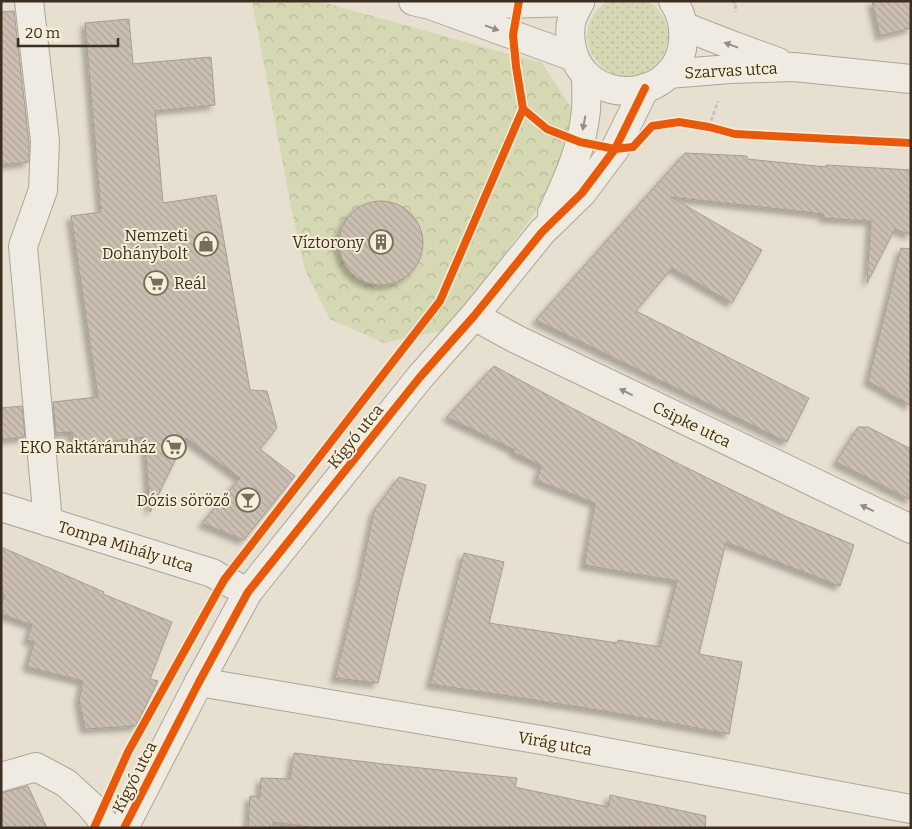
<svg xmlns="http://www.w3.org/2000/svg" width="912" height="829" font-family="Bitter,serif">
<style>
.grass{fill:url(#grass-dots)}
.park{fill:url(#park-crowns)}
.building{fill:url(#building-back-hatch);stroke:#a89c90;filter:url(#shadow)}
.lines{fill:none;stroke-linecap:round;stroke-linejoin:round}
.minor-casing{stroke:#ada599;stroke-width:30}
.path{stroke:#c8c2b9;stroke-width:3;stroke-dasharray:4 2.5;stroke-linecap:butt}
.minor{stroke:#efebe3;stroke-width:28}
.cycleway-casing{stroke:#f7eed8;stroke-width:11}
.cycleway{stroke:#e8590c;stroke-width:8}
.oneway{fill:#968c82}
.labels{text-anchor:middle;stroke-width:4;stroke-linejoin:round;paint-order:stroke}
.street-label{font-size:16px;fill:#3d2e20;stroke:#f7eed8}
.poi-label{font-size:16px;fill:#3d2e20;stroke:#f7eed8;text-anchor:end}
</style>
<defs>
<pattern id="grass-dots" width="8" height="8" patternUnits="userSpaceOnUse" patternTransform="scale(1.25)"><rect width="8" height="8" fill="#d6d7b3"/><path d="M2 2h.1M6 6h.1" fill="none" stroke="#b9b99a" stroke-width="1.8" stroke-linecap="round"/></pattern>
<pattern id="park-crowns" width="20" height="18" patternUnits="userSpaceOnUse" patternTransform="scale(1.25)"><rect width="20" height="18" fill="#d6d7b3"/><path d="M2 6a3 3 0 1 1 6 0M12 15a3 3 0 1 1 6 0" fill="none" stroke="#b9b99a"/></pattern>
<pattern id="building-back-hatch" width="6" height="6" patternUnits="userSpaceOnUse" patternTransform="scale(1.25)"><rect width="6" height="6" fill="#cbbfb2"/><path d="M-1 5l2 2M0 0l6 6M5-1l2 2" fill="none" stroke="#afa499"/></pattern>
<filter id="shadow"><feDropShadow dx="-4.5" dy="4.5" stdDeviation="2.5" flood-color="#0004"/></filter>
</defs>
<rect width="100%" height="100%" fill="#e7e0d1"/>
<path class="grass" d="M607 1H648C661 9 670 25 668 40 666 52 660 62 651 69 609 99 559 36 607 1Z"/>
<polygon class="park" points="252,1 318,1 542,63 590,137 450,329 384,343 330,319 305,270 291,207"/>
<g class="building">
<polygon points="872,1 911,1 911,28 880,36"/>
<polygon points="14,11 29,142 29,162 1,165 1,12"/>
<polygon points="129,19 133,64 211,57 215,105 155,111 163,203 216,195 250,390 267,391 277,428 260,449 295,476 244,540 202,523 240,478 186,438 150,512 145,437 73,446 72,432 56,433 53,402 98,397 71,216 101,212 85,23"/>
<polygon points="685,153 747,156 747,159 826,167 826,165 911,170 911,235 895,229 867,283 871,221 823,218 824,214 671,197 762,250 732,303 672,268 636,311 809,398 787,442 536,320"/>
<circle cx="381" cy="243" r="42"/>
<polygon points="901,248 911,249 911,406 868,381"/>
<polygon points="494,366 568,406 679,464 787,517 854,545 840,586 726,542 699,654 742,662 729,734 605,711 430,684 464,553 504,562 489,623 617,643 618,640 660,647 677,581 584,565 595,503 536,480 542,466 513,452 515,450 447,417"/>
<polygon points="22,406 25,437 1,440 1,408"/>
<polygon points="858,427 868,427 911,449 911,500 836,462"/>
<polygon points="399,477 426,485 400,587 378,683 335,678 360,578 374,511"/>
<polygon points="1,547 104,592 103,594 172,622 150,679 158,681 136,726 85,729 79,700 83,681 27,667 34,642 27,640 32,625 1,614 1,604 5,596 1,590"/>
<polygon points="294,753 383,764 517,778 515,787 608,807 610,795 706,816 705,828 318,828 273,822 273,828 248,828 250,796 260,797 261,778 290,779"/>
<polygon points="28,786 47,828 1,828 1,793"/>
</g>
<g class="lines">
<g class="minor-casing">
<g id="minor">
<polyline points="29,1 45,141 43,190 23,246 48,522"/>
<polyline points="413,1 430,5 574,57"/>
<path d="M580 1C578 7 574 13 572 19 569 29 570 39 572 49 585 105 669 105 682 49 685 32 683 15 673 1"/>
<polyline points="447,5 580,2"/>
<polyline points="683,26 734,46 778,62"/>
<polyline points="668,74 730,69 794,67 911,79"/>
<path d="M552 213C567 181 583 146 586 110 587 98 586 86 586 75"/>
<polyline points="474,316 516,339 911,529"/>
<polyline points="1,507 212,573 224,580 248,592"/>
<polyline points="199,682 547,741 911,809"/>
<polyline points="1,777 36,767 66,783 90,805 108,828"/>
<polyline points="124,828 199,682 248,592 420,377 474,316 542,232 582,193 615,149 645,88"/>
</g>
</g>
<g class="path">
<polyline points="732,1 736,3 735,12"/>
<polyline points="709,127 718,101"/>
</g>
<use href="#minor" class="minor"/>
<g class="cycleway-casing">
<g id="cycleway">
<polyline points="519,1 513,35 516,66 523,109 547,129 580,142 615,149 633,147 652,126 679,122 709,127 735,134 911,143"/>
<polyline points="94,828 128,752 224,580 440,301 523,109"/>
<polyline points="124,828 199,682 248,592 420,377 474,316 542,232 582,193 615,149 645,88"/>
</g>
</g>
<use href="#cycleway" class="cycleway"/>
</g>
<defs><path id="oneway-solid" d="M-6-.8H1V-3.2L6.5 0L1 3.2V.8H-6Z" transform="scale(1.25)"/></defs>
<g class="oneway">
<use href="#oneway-solid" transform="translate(492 28) rotate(20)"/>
<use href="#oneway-solid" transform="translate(731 45) rotate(-160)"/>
<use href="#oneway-solid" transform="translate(584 123) rotate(101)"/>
<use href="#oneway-solid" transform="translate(626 392) rotate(-154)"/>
<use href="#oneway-solid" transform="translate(867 508) rotate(-155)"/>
</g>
<defs>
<g id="building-ring" transform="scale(1.25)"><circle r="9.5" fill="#f7eed8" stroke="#786c5e" stroke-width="1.5"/><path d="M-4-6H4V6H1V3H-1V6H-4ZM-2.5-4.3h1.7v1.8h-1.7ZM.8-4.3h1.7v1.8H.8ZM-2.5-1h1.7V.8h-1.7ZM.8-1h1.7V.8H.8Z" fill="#786c5e"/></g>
<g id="shop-ring" transform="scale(1.25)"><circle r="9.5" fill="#f7eed8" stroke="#786c5e" stroke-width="1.5"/><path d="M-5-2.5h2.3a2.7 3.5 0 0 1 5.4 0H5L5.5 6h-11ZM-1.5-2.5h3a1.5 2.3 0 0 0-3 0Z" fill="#786c5e"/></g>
<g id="supermarket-ring" transform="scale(1.25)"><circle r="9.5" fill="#f7eed8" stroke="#786c5e" stroke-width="1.5"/><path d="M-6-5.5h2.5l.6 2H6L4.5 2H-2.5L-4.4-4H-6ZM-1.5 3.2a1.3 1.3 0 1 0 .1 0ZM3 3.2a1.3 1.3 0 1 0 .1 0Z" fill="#786c5e"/></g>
<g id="bar-ring" transform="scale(1.25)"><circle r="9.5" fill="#f7eed8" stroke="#786c5e" stroke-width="1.5"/><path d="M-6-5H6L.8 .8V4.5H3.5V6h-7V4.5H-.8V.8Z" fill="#786c5e"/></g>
</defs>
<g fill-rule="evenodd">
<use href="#building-ring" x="381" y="242"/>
<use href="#shop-ring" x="206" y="244"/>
<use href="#supermarket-ring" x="156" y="283"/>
<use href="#supermarket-ring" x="174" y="447"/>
<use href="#bar-ring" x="248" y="500"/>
</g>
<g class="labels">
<g class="street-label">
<text transform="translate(731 70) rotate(-3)" y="6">Szarvas utca</text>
<text transform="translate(692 424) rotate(26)" y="6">Csipke utca</text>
<text transform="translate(355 436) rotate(-51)" y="6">Kígyó utca</text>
<text transform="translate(126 546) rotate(17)" y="6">Tompa Mihály utca</text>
<text transform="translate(555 743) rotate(10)" y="6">Virág utca</text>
<text transform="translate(134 777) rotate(-63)" y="6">Kígyó utca</text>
</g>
<g class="poi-label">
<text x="188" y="241">Nemzeti<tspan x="188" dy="18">Dohánybolt</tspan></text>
<text x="364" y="248">Víztorony</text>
<text x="174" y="289" text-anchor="start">Reál</text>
<text x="156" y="453">EKO Raktáráruház</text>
<text x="230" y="506">Dózis söröző</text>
</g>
</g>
<rect width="912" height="829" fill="none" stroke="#3d2e20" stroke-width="5"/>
<path d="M18 38v8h100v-8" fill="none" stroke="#3d2e20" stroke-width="2.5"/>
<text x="25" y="38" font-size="15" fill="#3d2e20" stroke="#f7eed8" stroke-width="4" paint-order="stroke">20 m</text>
</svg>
